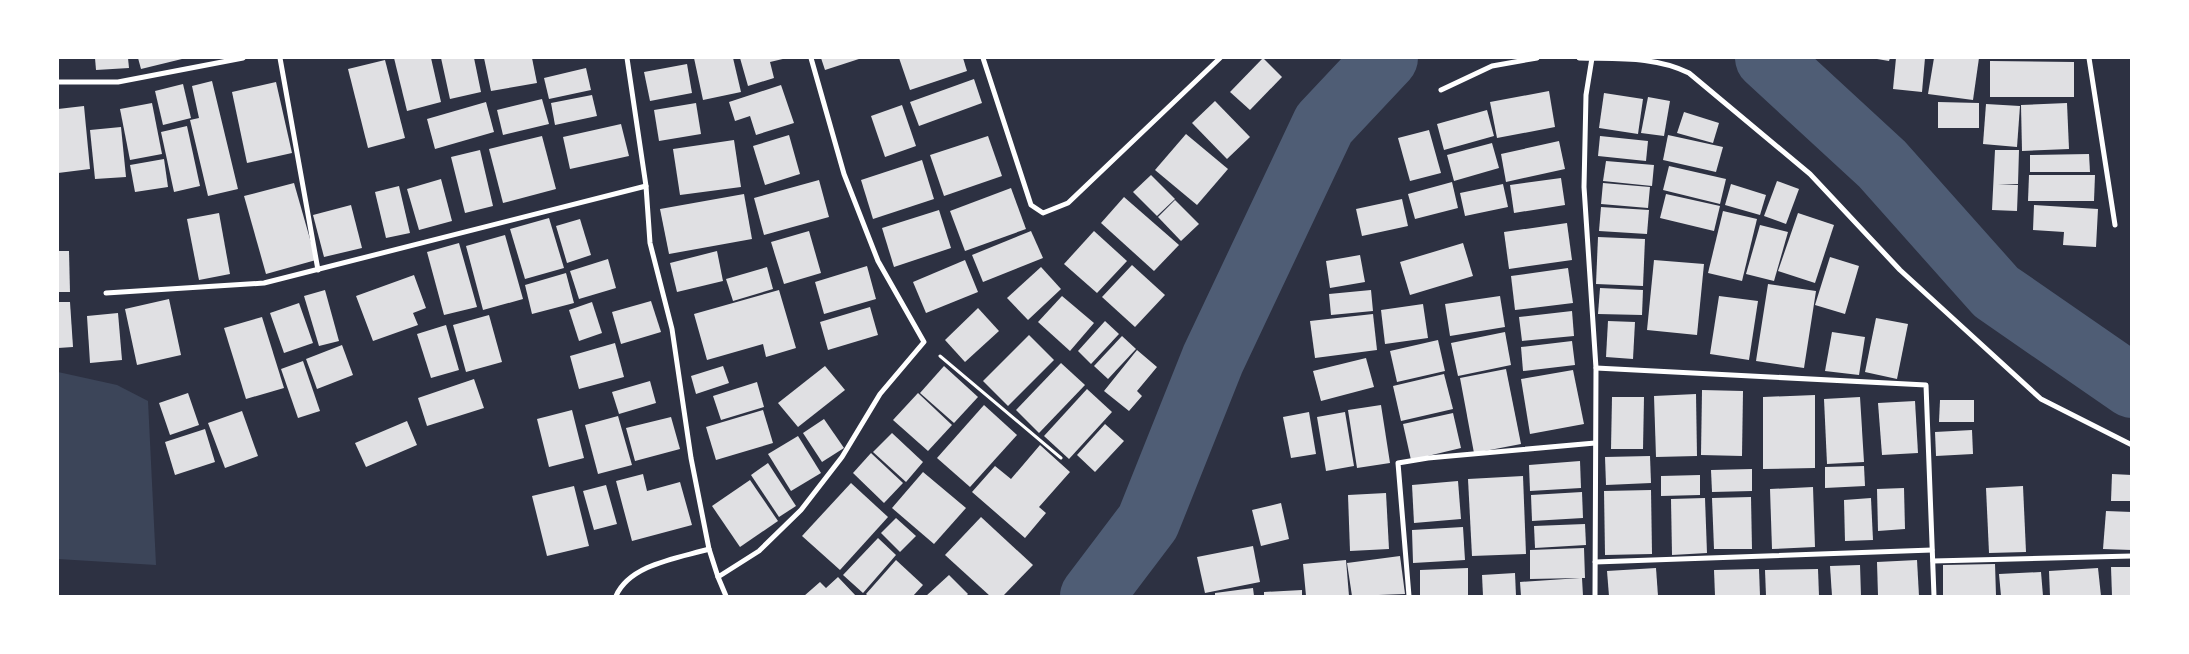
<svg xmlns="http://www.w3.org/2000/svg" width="2189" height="654" font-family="'Exo 2',sans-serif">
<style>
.green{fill:#3c4559}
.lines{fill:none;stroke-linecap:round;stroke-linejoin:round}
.river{stroke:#4f5d75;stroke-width:64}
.building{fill:#e0e0e3}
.path{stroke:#fff;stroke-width:3}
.minor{stroke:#fff;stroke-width:5}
</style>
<rect width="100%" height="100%" fill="#2d3142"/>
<polygon class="green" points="58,372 117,385 148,401 156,565 58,559"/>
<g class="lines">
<g class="river">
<polyline points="1767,58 1882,164 1996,292 2132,386"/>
<polyline points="1092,596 1148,522 1213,359 1324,124 1386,58"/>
</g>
</g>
<g class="building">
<polygon points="95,58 128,58 129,68 96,70"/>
<polygon points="138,58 181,58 182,59 141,69"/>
<polygon points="394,58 431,58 441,102 407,111"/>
<polygon points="441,58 474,58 481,92 450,99"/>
<polygon points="484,58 532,58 537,83 491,91"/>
<polygon points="694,58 733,58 741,92 703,100"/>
<polygon points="740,58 787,58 770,62 774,78 748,86"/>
<polygon points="821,58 862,58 825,70"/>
<polygon points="899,58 963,58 967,71 910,90"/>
<polygon points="1263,58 1282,77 1250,110 1230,92"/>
<polygon points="1871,58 1890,58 1889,61"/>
<polygon points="1896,58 1925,58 1922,92 1893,89"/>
<polygon points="1934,58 1979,58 1973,100 1928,94"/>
<polygon points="385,60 405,138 368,148 348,69"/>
<polygon points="1990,61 2074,62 2074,97 1990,97"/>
<polygon points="687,64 692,93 650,101 644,72"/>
<polygon points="586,68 591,90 549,99 544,78"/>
<polygon points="974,79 982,103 919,126 910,102"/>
<polygon points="212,81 238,189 208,196 190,120 199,118 192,86"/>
<polygon points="276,82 292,153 247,163 232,92"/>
<polygon points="183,84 191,118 163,125 155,91"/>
<polygon points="781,85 794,123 756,135 750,116 735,121 729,102"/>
<polygon points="1549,91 1555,127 1497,138 1490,102"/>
<polygon points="1604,93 1643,99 1638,134 1599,128"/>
<polygon points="592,95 597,116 555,125 551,103"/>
<polygon points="1648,97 1670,101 1664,136 1641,133"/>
<polygon points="542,99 549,124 503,135 497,110"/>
<polygon points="1215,101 1250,137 1227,159 1192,123"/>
<polygon points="486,102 494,132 435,149 427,119"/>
<polygon points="1938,102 1979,103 1979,128 1938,128"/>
<polygon points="152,103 162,154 130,160 120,109"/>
<polygon points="696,103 701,134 659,141 654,110"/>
<polygon points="2067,103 2069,149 2022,151 2021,105"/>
<polygon points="1986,104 2020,106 2017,147 1983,144"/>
<polygon points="902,105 916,146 885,157 871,116"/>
<polygon points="84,106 90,169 58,173 58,109"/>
<polygon points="1487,110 1494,136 1444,150 1437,124"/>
<polygon points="1684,112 1719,123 1713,143 1677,133"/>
<polygon points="621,124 629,156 570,169 563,137"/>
<polygon points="187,126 200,186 174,192 161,132"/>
<polygon points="121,127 126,177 95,179 90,130"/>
<polygon points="1429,130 1441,173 1410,181 1398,138"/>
<polygon points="1186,134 1228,169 1197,205 1155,170"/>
<polygon points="789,135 800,174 765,185 753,146"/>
<polygon points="1668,135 1723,147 1716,172 1663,160"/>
<polygon points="542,136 556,189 503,203 489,149"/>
<polygon points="988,136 1002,176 944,196 930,155"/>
<polygon points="1600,136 1648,141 1646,161 1598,156"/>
<polygon points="734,140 741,187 680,195 673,149"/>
<polygon points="1559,141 1565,169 1506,182 1501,154"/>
<polygon points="1492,143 1499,168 1454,181 1447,155"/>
<polygon points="480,150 493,206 465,213 451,157"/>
<polygon points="1995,150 2019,150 2018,184 1998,184 2018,185 2017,211 1992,210"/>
<polygon points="2089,154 2090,172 2030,172 2030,155"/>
<polygon points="164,159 168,187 135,192 130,165"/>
<polygon points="922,160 934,199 873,219 861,180"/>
<polygon points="1606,161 1654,165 1652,186 1603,181"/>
<polygon points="1669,166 1726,179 1720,204 1663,190"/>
<polygon points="1151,175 1175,199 1157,216 1133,192"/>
<polygon points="2029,175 2095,175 2094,201 2028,201"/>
<polygon points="1561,178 1565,205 1514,213 1510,185"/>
<polygon points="441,179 452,221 419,230 407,189"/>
<polygon points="819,180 829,217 764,235 754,198"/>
<polygon points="1777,181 1799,189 1786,224 1764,216"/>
<polygon points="1452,182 1458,208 1415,219 1408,194"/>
<polygon points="294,183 316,260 266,274 244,196"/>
<polygon points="1603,183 1650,187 1648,208 1601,204"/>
<polygon points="1503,184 1508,207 1465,216 1460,193"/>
<polygon points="1731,184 1766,195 1760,215 1725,205"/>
<polygon points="399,186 410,233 386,238 375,192"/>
<polygon points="1011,188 1026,229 965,251 950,211"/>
<polygon points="744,194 752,239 669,254 660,209"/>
<polygon points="1666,194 1720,206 1714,231 1660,218"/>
<polygon points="1124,197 1179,245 1154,271 1101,223"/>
<polygon points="1402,199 1408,226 1362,236 1356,209"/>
<polygon points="1175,200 1199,224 1181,241 1158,217"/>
<polygon points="351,205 362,248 324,257 313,215"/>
<polygon points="2034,205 2098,209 2096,247 2063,245 2064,232 2033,230"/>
<polygon points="1601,207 1649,210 1647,234 1599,231"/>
<polygon points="939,210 951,248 894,267 882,228"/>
<polygon points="1723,211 1757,219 1742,281 1708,273"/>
<polygon points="219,213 230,274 199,280 187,219"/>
<polygon points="1798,213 1834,225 1815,283 1778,271"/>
<polygon points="549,218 564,268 525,279 510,229"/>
<polygon points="580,219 591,255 567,263 556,226"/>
<polygon points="1567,223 1572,260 1509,269 1504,232"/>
<polygon points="1760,225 1788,232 1774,281 1746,274"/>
<polygon points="809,231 821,273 784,284 771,242"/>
<polygon points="1031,231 1043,258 983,282 972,255"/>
<polygon points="1094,231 1127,261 1097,293 1064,264"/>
<polygon points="505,235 523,299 483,310 466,246"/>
<polygon points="1598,237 1645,239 1643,286 1596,284"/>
<polygon points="459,243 477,307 444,315 427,252"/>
<polygon points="1463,243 1473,276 1410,295 1400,262"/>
<polygon points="58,251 69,251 70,292 58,292"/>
<polygon points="717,251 723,281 677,292 670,263"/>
<polygon points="1360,255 1365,282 1330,288 1326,261"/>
<polygon points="1830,257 1859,266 1845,314 1815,305"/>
<polygon points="608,259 616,288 579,299 570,271"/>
<polygon points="965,260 978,292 926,313 913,282"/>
<polygon points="1654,260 1704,264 1697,335 1647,330"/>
<polygon points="1132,265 1165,295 1135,327 1102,297"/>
<polygon points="867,266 876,299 824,314 815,282"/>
<polygon points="767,267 773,289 733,301 726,279"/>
<polygon points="1041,267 1061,289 1028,320 1007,298"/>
<polygon points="1568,268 1573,303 1515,310 1511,276"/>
<polygon points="566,273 574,303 532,314 525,285"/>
<polygon points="414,275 426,308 413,313 418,325 373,341 356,296"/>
<polygon points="1768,284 1816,291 1804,368 1756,361"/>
<polygon points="1600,288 1643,290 1642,315 1598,314"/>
<polygon points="325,290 339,341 319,346 304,296"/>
<polygon points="779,290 796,348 766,357 763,344 707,360 694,314"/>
<polygon points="1371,290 1373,311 1331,315 1329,294"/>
<polygon points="1062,296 1094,323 1070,351 1038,322"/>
<polygon points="1500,296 1505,327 1450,336 1445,304"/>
<polygon points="1719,296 1758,301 1749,360 1710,354"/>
<polygon points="169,299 181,355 137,365 125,309"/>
<polygon points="651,301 661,332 621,344 612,312"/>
<polygon points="58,302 70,302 73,347 58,348"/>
<polygon points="592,302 602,333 579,341 569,310"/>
<polygon points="299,303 313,343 284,353 270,313"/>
<polygon points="1423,304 1428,338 1385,344 1381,310"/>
<polygon points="870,307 878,335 828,350 820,322"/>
<polygon points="978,308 999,331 965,362 945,340"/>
<polygon points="1572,311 1574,336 1522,341 1519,317"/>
<polygon points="118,313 122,360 90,363 87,316"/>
<polygon points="1373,314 1377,350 1315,358 1310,321"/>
<polygon points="489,315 502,362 466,372 453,325"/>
<polygon points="262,317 284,388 246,399 224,328"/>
<polygon points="1876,318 1908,324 1897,379 1865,372"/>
<polygon points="1105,321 1119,334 1091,364 1078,351"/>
<polygon points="1608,321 1635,322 1633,359 1606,357"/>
<polygon points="446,325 459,370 431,378 417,334"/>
<polygon points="1505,332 1511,365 1458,376 1451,343"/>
<polygon points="1832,332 1865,337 1859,375 1825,371"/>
<polygon points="1029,335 1054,360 1008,406 983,381"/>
<polygon points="1122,336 1136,349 1108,379 1094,366"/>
<polygon points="1438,340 1445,371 1397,382 1390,351"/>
<polygon points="1572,341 1575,365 1523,371 1521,347"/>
<polygon points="615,343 624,377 579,389 570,356"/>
<polygon points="342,345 353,375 317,389 306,359"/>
<polygon points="1137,350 1157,367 1137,391 1142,396 1129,411 1104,391"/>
<polygon points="1366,358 1374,387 1321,401 1313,371"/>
<polygon points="303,361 320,411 298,418 281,369"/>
<polygon points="1061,363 1085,385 1039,433 1016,410"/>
<polygon points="723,366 729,383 696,394 691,376"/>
<polygon points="825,366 845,390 798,427 778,403"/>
<polygon points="944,366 978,397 954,423 920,393"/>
<polygon points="1506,369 1521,444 1474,453 1460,378"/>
<polygon points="1573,370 1584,424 1530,434 1521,379"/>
<polygon points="1444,374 1453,409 1401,421 1393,386"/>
<polygon points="474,379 484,408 427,426 418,398"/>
<polygon points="650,381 656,403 619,414 612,392"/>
<polygon points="757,382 764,407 721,420 713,396"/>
<polygon points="1087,389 1112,412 1069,459 1044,436"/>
<polygon points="1702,390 1743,391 1742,456 1701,455"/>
<polygon points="188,393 199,425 170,435 159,403"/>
<polygon points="918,393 952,425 928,451 893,420"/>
<polygon points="1696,394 1697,456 1656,457 1654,396"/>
<polygon points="1815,395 1815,468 1763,469 1763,397"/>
<polygon points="1612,397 1644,397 1643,449 1611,449"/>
<polygon points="1860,397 1864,462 1827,464 1824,399"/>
<polygon points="1940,400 1974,400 1974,422 1939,422"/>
<polygon points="1915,401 1918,453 1882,455 1878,403"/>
<polygon points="984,405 1017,435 970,487 937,458"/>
<polygon points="1381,405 1390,463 1357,468 1348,410"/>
<polygon points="572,410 584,458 549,467 537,419"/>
<polygon points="763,410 773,443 716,460 706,427"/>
<polygon points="242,411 258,456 225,468 208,423"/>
<polygon points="1309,412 1316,454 1291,458 1283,417"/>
<polygon points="1345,412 1354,466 1326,471 1317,417"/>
<polygon points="1453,413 1461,448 1411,460 1403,424"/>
<polygon points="618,416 632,465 598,474 585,425"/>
<polygon points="671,417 680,449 635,461 626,428"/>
<polygon points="824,419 844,448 822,462 803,433"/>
<polygon points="407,421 417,445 366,467 355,443"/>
<polygon points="1105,424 1124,441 1095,472 1077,455"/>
<polygon points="205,429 215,462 175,475 165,442"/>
<polygon points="1972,430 1973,454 1936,456 1935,432"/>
<polygon points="892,433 923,462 906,482 873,452"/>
<polygon points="798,436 821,473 791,491 768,454"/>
<polygon points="1040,445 1070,472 1039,507 1046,513 1025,538 972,492 995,466 1011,479"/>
<polygon points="871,453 903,483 884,503 853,473"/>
<polygon points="1650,456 1651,483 1606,485 1605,457"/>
<polygon points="1580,461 1581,488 1530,491 1529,465"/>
<polygon points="768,463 796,506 779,517 751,475"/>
<polygon points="1864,466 1865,486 1825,488 1825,467"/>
<polygon points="1752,469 1752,491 1712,492 1711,470"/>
<polygon points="923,472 966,508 934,544 892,508"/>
<polygon points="643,474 647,491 680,482 692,525 632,541 616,481"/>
<polygon points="2112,474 2132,475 2132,501 2111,501"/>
<polygon points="1700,475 1700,495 1661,496 1661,476"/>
<polygon points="1523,476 1526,554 1472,556 1468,479"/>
<polygon points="750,480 778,521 740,547 712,506"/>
<polygon points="1458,481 1461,519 1414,523 1412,485"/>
<polygon points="851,483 888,517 840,570 802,536"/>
<polygon points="606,485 617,524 594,530 583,491"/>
<polygon points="574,486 589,546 547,556 532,496"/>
<polygon points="2023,486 2026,552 1989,553 1986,488"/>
<polygon points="1813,487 1815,547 1772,549 1770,489"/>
<polygon points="1904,488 1905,529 1878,531 1877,489"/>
<polygon points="1651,490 1652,554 1605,555 1604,491"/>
<polygon points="1582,492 1583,518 1532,521 1531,495"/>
<polygon points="1386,493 1389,549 1350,551 1348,495"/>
<polygon points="1751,497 1752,549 1714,549 1712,498"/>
<polygon points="1705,498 1707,553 1672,555 1671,499"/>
<polygon points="1871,498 1873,540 1845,541 1844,500"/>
<polygon points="1281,503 1289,539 1261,546 1252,510"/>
<polygon points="2106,511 2132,512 2132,550 2103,549"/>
<polygon points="981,517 1033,565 1003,596 990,596 945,555"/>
<polygon points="896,518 916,536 900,552 881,533"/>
<polygon points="1585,524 1586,545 1535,548 1534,526"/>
<polygon points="1463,527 1465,560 1413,563 1412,530"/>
<polygon points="878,538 896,555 863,593 843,575"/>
<polygon points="1253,546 1260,582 1205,593 1197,557"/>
<polygon points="1584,548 1585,578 1582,578 1583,596 1521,596 1520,582 1580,578 1530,579 1530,550"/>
<polygon points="1400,556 1405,594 1352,596 1347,563"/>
<polygon points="896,560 923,585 913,596 868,596 866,594"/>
<polygon points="1346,560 1349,596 1306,596 1303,564"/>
<polygon points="1917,560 1919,596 1878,596 1877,562"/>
<polygon points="1995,564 1996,596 1943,596 1943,565"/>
<polygon points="1860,565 1861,596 1832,596 1830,566"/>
<polygon points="2111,567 2132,567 2132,596 2112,596"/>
<polygon points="1468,568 1468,596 1420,596 1420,570"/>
<polygon points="1656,568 1658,596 1609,596 1607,571"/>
<polygon points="2098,568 2101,596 2050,596 2049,571"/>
<polygon points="1759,569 1760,596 1715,596 1714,570"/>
<polygon points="1818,569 1819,596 1766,596 1765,570"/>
<polygon points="2041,572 2043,596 2001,596 1999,574"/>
<polygon points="1515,573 1516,596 1483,596 1482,575"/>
<polygon points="949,575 968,594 966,596 926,596"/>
<polygon points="838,577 856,596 804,596 820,582 826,588"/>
<polygon points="1253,588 1254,596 1215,596 1215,593"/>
<polygon points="1302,590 1302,596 1264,596 1264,592"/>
</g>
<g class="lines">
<polyline class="path" points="940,356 1061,458"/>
<g class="minor">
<polyline points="280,58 318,270"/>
<polyline points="983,58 1031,205 1043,213 1068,203 1220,58"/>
<path d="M1579 58C1617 59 1655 56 1689 73L1810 174 1900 270 2041 399 2132 445"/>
<polyline points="1592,58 1586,95 1584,187 1596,368 1595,596"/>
<polyline points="2089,58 2115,225"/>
<polyline points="58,82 118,82 243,58"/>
<polyline points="1441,90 1492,66 1537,58"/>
<polyline points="106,293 264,283 646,186"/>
<polyline points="1596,368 1926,385 1934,596"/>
<polyline points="709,549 718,577 759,551 801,510 842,457 880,394 924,342 878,261 844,174 811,58"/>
<polyline points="1933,561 2132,556"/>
<polyline points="1595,562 1932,550"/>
<polyline points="718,577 726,596"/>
<path d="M616 596C630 564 679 558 709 549L691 458 672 329 650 243 646 186 627 58"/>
<polyline points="1409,596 1398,463 1428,458 1595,443"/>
</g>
</g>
<rect width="2189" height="654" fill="none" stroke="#ffffff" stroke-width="118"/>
</svg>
